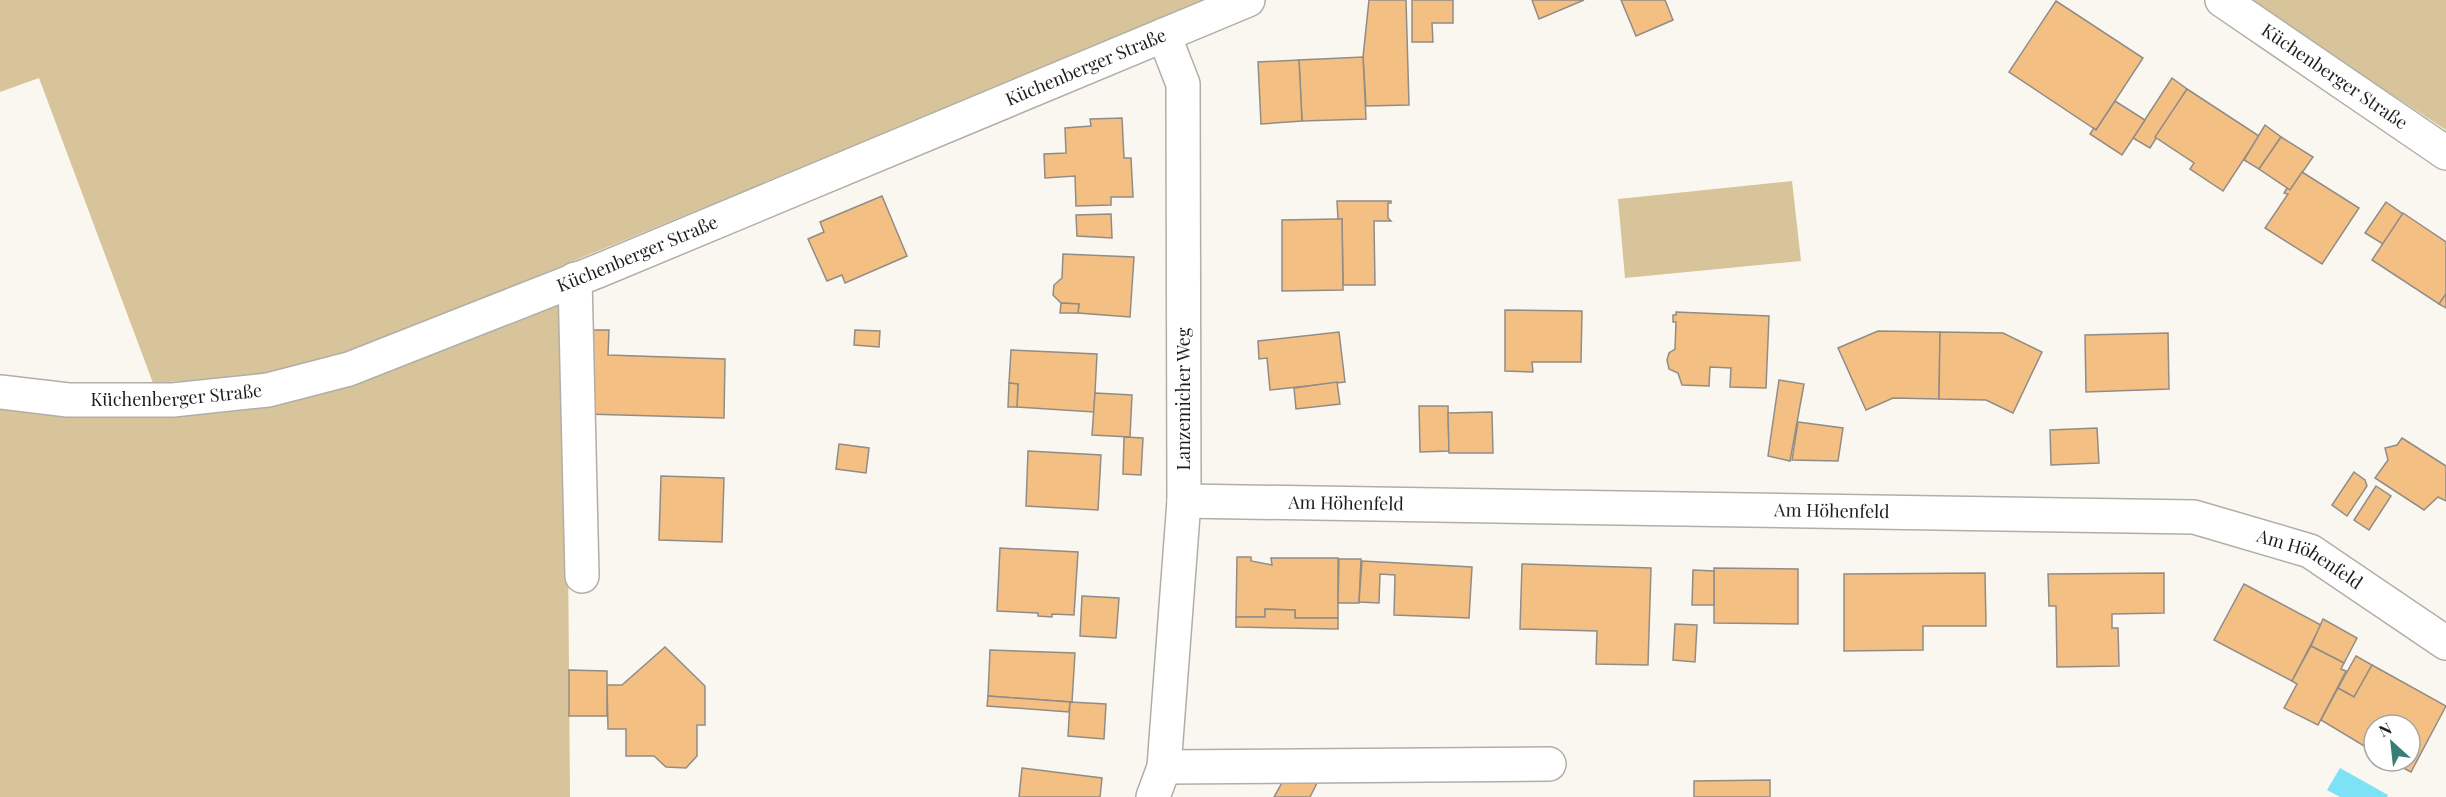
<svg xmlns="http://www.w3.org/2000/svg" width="2446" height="797" font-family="'Playfair Display',serif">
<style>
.green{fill:#d8c49a}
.water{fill:#7de2f6}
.building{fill:#f4bf82;stroke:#928c87;stroke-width:1.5}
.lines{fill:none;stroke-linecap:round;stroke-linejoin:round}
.minor-casing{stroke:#b1aea7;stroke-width:36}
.minor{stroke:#fff;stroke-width:33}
.labels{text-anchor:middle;stroke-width:6;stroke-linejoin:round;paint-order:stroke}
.street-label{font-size:18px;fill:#1f1e1c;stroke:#fff}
</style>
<rect width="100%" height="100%" fill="#faf7f0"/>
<g class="green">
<polygon points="0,0 1208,0 328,362 243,377 153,383 39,78 0,92"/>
<polygon points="2248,0 2446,0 2446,130"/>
<polygon points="1792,181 1801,261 1625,278 1618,199"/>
<polygon points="566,297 570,797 0,797 0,407 156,414"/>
</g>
<polygon class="water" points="2340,768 2388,795 2387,797 2340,797 2327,790"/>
<g class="building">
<polygon points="1369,0 1406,0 1409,105 1366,106 1363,57"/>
<polygon points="1412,0 1453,0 1453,23 1432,23 1433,42 1412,42"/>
<polygon points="1532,0 1584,0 1539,19"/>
<polygon points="1621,0 1665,0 1673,20 1636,36"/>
<polygon points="2056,1 2143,58 2096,130 2009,72"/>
<polygon points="1363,57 1366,119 1302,121 1299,60"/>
<polygon points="1299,60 1302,121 1261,124 1258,62"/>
<polygon points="2172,78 2187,89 2150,148 2133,138"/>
<polygon points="2187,89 2259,136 2223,191 2190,169 2194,163 2155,137"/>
<polygon points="2115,101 2145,120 2122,155 2090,134 2094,128 2096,130"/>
<polygon points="1122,118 1124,158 1131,158 1133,197 1111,197 1111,205 1076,206 1075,176 1045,178 1044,154 1066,153 1065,128 1091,126 1090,119"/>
<polygon points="2265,125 2281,137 2259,169 2244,160"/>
<polygon points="2281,137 2313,157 2290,190 2259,169"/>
<polygon points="2302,172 2359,208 2322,264 2265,228 2288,194 2284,193 2287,188 2290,190"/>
<polygon points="882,196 907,256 845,283 842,275 827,281 808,239 824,232 820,222"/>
<polygon points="1337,201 1391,201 1391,203 1388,203 1388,218 1391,221 1374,221 1375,285 1343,285 1342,219 1338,219"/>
<polygon points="2386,202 2403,214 2383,244 2365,233"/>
<polygon points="2403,213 2446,242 2446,294 2439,304 2372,260"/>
<polygon points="1111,214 1112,238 1077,236 1076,215"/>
<polygon points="1338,219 1342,219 1343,290 1282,291 1282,220"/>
<polygon points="1063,254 1134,257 1130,317 1078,313 1079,304 1061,303 1053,295 1054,285 1062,278"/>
<polygon points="2446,294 2446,308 2439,304"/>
<polygon points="1061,303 1079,304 1078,313 1060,313"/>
<polygon points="1505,310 1582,311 1581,362 1532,362 1533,372 1505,371"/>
<polygon points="1676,312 1769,316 1766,388 1730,387 1731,368 1710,367 1709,386 1682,385 1678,373 1669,369 1667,360 1669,353 1675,349 1676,322 1673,322 1673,315 1676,315"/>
<polygon points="589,330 609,330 608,355 725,359 724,418 587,414"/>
<polygon points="855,330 880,331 879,347 854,345"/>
<polygon points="1878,331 1940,332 1939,399 1893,398 1866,410 1838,348"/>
<polygon points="1339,332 1345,382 1270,390 1267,358 1259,359 1258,341"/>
<polygon points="1940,332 2003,333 2042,352 2013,413 1986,400 1939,399"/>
<polygon points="2168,333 2169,389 2086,392 2085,335"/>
<polygon points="1011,350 1097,354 1094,412 1017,407 1018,384 1009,383"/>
<polygon points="1779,380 1804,384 1790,461 1768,456"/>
<polygon points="1337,382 1340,404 1296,409 1294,388"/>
<polygon points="1009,383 1018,384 1017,407 1008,407"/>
<polygon points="1095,393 1132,395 1130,437 1092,435"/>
<polygon points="1419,406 1448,406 1449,451 1420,452"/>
<polygon points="1492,412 1493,453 1449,453 1448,413"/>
<polygon points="1798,422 1843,428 1838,461 1792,460"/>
<polygon points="2097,428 2099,463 2051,465 2050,430"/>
<polygon points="1124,437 1143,438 1141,475 1123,474"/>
<polygon points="2402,438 2446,466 2446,501 2438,497 2424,510 2375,478 2388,460 2385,448 2397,445"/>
<polygon points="839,444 869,448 866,473 836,469"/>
<polygon points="1028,451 1101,455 1098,510 1026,506"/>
<polygon points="2354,472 2365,480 2367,486 2347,516 2332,505"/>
<polygon points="661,476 724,478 722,542 659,540"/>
<polygon points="2376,486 2391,496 2369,530 2354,520"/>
<polygon points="1000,548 1078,552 1074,615 1052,614 1052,617 1038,616 1038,613 997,611"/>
<polygon points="1237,557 1251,557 1251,561 1272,565 1271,558 1338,558 1338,618 1295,618 1295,610 1265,609 1265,617 1236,617"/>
<polygon points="1339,559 1361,559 1359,603 1338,603"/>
<polygon points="1362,561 1472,567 1469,618 1394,615 1395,575 1380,574 1379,603 1359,602"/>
<polygon points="1522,564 1651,568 1648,665 1596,664 1597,631 1520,629"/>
<polygon points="1714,568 1798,569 1798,624 1714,623"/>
<polygon points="1693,570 1714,571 1714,605 1692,605"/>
<polygon points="1985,573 1986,626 1923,626 1923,650 1844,651 1844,574"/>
<polygon points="2164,573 2164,613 2112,614 2112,628 2118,628 2119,666 2057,667 2056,606 2049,606 2048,574"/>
<polygon points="2244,584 2321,625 2292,681 2214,640"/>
<polygon points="1082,596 1119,598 1116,638 1080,636"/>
<polygon points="1265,609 1295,610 1295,618 1338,618 1338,629 1236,627 1236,617 1265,617"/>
<polygon points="2323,619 2357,638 2344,663 2311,646"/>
<polygon points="1675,624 1697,625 1695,662 1673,660"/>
<polygon points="2311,646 2344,663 2341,669 2346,671 2318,725 2284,708 2297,684 2292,681"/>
<polygon points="665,647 705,686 705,725 697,725 697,756 686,768 666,767 654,756 626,756 626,729 608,729 607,685 622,685"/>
<polygon points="990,650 1075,653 1072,702 988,696"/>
<polygon points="2356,656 2372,665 2354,697 2338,688"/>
<polygon points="2372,665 2446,706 2411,772 2390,761 2410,761 2410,725 2374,725 2374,752 2321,720 2338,688 2354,697"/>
<polygon points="569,670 607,671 607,716 569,716"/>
<polygon points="988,696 1070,702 1069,712 987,706"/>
<polygon points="1070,702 1106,704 1104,739 1068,736"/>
<polygon points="1022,768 1102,778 1100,797 1019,797"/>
<polygon points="1770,780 1770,797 1694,797 1694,781"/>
<polygon points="1283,781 1318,781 1310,797 1274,797"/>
</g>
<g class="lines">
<g class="minor-casing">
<g id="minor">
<path id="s1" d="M2222 0 2446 153"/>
<polyline points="575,279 582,576"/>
<path id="s2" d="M0 392 68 400H173L268 390 349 369 598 271 1248 0"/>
<path id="s3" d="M1184 501 2194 517 2310 551 2446 643"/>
<polyline points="1164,767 1549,764"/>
<polyline points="1153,797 1164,767 1184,501 1183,84 1164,35"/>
</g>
</g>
<use href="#minor" class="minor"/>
</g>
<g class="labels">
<g class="street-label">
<text dy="6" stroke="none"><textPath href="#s2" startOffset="1149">Küchenberger Straße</textPath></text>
<text dy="6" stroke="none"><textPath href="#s1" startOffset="136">Küchenberger Straße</textPath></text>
<text dy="6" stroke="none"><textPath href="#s2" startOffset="663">Küchenberger Straße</textPath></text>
<text dy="6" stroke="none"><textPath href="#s2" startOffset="177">Küchenberger Straße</textPath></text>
<text transform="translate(1184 399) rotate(-90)" y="6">Lanzemicher Weg</text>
<text dy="6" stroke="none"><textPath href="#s3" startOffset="162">Am Höhenfeld</textPath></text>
<text dy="6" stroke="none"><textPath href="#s3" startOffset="648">Am Höhenfeld</textPath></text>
<text dy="6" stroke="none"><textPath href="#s3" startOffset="1134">Am Höhenfeld</textPath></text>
</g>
</g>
<g transform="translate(2392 743) rotate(333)"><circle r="28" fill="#ffffff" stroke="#a5a5a4" stroke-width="1.5"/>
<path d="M0-4.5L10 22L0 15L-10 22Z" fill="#377e75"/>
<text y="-9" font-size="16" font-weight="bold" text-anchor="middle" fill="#1f1e1c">N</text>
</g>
</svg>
